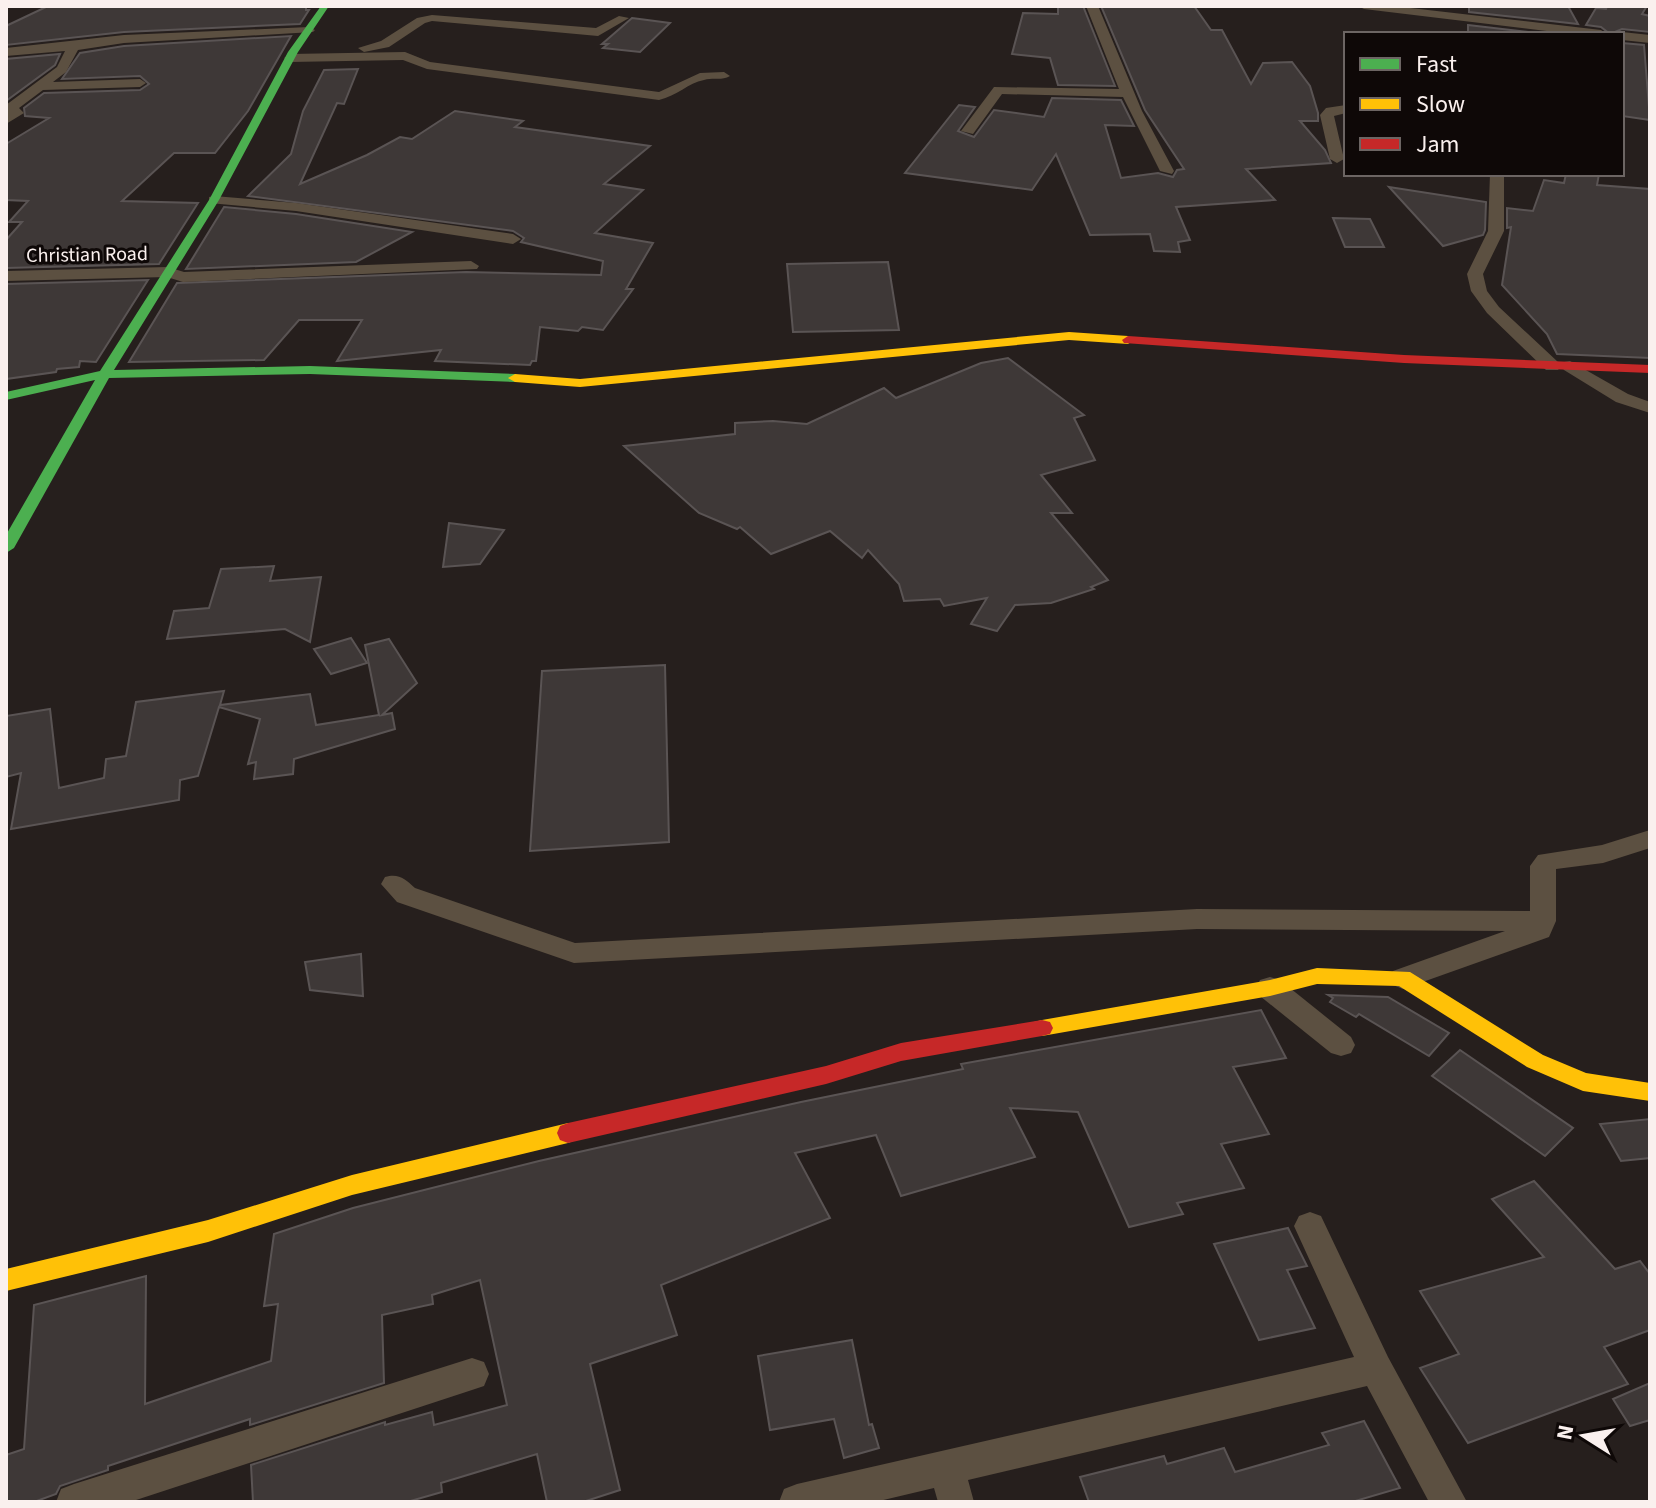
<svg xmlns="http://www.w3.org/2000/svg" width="1656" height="1508" font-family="'Source Sans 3',sans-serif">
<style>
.building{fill:#3e3837;stroke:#5a5454;stroke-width:2}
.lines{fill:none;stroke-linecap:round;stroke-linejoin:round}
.street{fill:#5c5041;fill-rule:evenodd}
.fast{fill:#4caf50;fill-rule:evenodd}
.slow{fill:#ffc107;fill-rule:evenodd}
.jam{fill:#c62828;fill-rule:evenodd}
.labels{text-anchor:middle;stroke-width:6;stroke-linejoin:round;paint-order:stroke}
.far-street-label{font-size:20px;fill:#faf0ee;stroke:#0e0807}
</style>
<rect width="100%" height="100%" fill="#261f1d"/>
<g class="building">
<polygon points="48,6 306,6 306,10 309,10 300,24 124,32 6,45 6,26"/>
<polygon points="1058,6 1083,6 1115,86 1058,85 1050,58 1012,54 1023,13 1058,14"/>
<polygon points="1101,6 1194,6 1211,30 1222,30 1251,84 1263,63 1292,62 1310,86 1318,113 1318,121 1300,121 1325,150 1331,163 1246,169 1275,200 1176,207 1190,240 1178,242 1180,252 1154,251 1150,234 1090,235 1056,154 1032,190 905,173 959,105 975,107 958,131 974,137 994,110 1044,117 1052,98 1121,100 1134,126 1105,125 1121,178 1158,173 1173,177 1177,170 1184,169 1145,110"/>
<polygon points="1469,6 1568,6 1578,24 1469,12"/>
<polygon points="1607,6 1647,6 1642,14 1650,16 1650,32 1622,29 1610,34 1601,27 1586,25 1596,8 1606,9"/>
<polygon points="632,18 670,23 640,52 603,48 608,44 602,44"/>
<polygon points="1468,25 1546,34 1468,34"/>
<polygon points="291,36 248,111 215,153 174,153 122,201 198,203 159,264 6,268 6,240 22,222 9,222 28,201 6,200 6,144 49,118 25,116 24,108 44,93 140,90 149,84 140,76 62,79 80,53 124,46"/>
<polygon points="1622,43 1644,45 1650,120 1622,116"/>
<polygon points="60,54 55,65 6,101 6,59"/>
<polygon points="358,69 344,104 337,103 300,184 367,155 400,137 412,139 455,111 523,121 515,127 650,146 604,184 643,190 595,233 653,243 626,289 633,289 603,330 582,327 578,331 540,327 536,361 532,361 530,365 435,361 441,350 337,361 362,320 299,320 264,360 129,362 177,283 466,272 601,275 603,261 521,242 524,238 513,231 248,196 291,154 303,111 324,70"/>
<polygon points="1566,174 1599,174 1597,185 1650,189 1650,358 1557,354 1547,334 1502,285 1511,227 1507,228 1507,208 1533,211 1544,180 1564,183"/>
<polygon points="1389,187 1486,202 1485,230 1483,235 1443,246"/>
<polygon points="224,207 296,214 412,232 356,262 186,269"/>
<polygon points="1333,218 1370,219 1384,247 1345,247"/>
<polygon points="888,262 899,330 793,332 787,264"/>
<polygon points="148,280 96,362 80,361 79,367 57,369 56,372 6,379 6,284"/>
<polygon points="1008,358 1084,415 1074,418 1095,460 1041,475 1072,513 1051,513 1108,580 1091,587 1094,589 1051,603 1015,605 997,631 971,624 987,598 944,606 940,599 904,601 899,584 868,550 862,558 830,531 771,554 740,527 737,529 699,513 624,446 735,434 735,423 773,421 807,424 884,388 896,398 981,363"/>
<polygon points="449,523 504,530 480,564 443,567"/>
<polygon points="274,566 270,581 321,577 310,642 285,629 167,639 174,611 209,608 221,569"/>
<polygon points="351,638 367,663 331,674 314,649"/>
<polygon points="389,639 417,683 382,715 392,713 395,729 294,759 293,774 254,779 256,762 248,764 260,719 219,707 198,776 180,780 179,800 11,829 21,773 6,777 6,716 50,709 59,788 104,778 106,759 126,756 136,702 224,691 220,705 310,694 316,725 379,715 365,645"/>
<polygon points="665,665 669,842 530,851 542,671"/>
<polygon points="361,954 363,996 310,990 305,962"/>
<polygon points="1328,995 1388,997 1449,1033 1429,1056 1359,1014 1356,1017 1330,1002 1333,998"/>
<polygon points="1261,1010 1286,1058 1233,1067 1269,1134 1221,1144 1244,1188 1177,1203 1183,1214 1129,1227 1078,1112 1010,1108 1035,1157 901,1196 876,1135 795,1153 830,1218 661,1285 677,1335 590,1364 620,1490 583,1502 547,1502 537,1454 441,1483 442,1492 407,1502 253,1502 251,1465 385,1422 385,1425 432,1412 434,1425 507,1405 480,1280 432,1295 433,1304 382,1315 384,1383 250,1425 250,1419 108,1466 108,1470 60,1486 56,1494 34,1502 6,1502 6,1455 24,1449 34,1305 146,1276 145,1404 271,1361 278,1304 264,1306 274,1234 353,1208 539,1161 801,1102 963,1069 961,1064"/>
<polygon points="1460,1050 1573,1128 1545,1156 1432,1076"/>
<polygon points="1650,1119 1650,1158 1621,1161 1600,1124"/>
<polygon points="1534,1181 1615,1269 1640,1261 1650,1274 1650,1330 1604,1347 1628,1384 1468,1443 1420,1368 1459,1354 1420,1291 1544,1257 1492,1199"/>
<polygon points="1288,1228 1307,1266 1287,1270 1315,1328 1259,1340 1214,1244"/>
<polygon points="852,1340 869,1425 872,1424 879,1448 844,1458 834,1419 770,1430 758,1356"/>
<polygon points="1650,1383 1650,1420 1630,1426 1613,1399"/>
<polygon points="1364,1421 1400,1488 1352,1502 1089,1502 1080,1477 1164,1456 1167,1464 1224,1448 1235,1472 1329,1445 1322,1433"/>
</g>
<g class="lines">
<g class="street">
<polygon points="1086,6 1098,6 1142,111 1174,171 1172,174 1160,171 1123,97 1002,94 973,134 961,131 994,87 1119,89"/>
<polygon points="1358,6 1393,6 1601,30 1607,34 1571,34 1364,9"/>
<polygon points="432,15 596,28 619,16 629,18 598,36 432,21 425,23 389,47 364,52 358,48 381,41 417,18"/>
<polygon points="309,27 315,30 313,32 124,43 78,50 66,72 53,82 140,79 146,83 140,87 43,90 19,108 24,113 6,124 6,105 57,67 65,51 6,56 6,48 124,35"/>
<polygon points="1622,32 1650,35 1650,43 1622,40 1622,34 1617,34"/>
<path d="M405 52 430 62 659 92 700 73 724 72 730 76C722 81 714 77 704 80 688 83 677 96 659 100L427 69 403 60 290 62 284 58 290 54Z"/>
<polygon points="1346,105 1346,113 1334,116 1344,159 1337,163 1330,159 1320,115 1326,108"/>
<polygon points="1490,174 1504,174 1504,231 1483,274 1487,291 1499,307 1558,362 1561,366 1558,370 1546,370 1487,313 1471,291 1467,274 1488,231"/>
<polygon points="214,196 296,203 513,234 521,239 513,244 296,211 209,203 209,197"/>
<polygon points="471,261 479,266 477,269 183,282 167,277 6,281 6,271 168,267 184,272"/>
<polygon points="1570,361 1628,394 1650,402 1650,413 1616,402 1564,370 1561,366 1564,362"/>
<path d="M1650 830V848L1603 863 1556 869V921L1549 937 1403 989 1393 985 1389 978 1393 971 1505 931 1197 929 574 963 397 902 381 884 385 877C399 873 405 879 415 888L575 943 1197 909 1530 911V866L1538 855 1602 845Z"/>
<polygon points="1270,977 1280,980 1351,1037 1355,1045 1351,1053 1341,1056 1331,1053 1260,996 1256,988 1260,980"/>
<polygon points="1310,1212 1321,1216 1388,1357 1467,1502 1429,1502 1367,1386 968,1480 974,1502 938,1502 934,1488 875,1502 779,1502 784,1489 797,1484 1354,1357 1294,1226 1299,1216"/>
<polygon points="472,1358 484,1362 489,1374 484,1386 472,1390 130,1502 56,1502 61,1489 74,1484"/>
</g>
<polygon class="fast" points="321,6 329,6 298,52 219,200 114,370 310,366 515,374 522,378 515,382 310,374 109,378 14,548 6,553 6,535 95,380 6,400 6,392 100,371 209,200 288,52"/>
<g class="slow">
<polygon points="1069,332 1128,336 1134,340 1128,344 1069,340 580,387 515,382 508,378 515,374 580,379"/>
<polygon points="1317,968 1410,972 1543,1055 1586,1073 1650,1083 1650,1101 1583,1091 1527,1067 1399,986 1317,984 1270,996 1042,1036 1034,1034 1031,1028 1034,1022 1042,1020 1270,980"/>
<polygon points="568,1123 576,1126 579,1133 576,1140 568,1143 352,1195 208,1242 6,1291 6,1269 208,1220 352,1175"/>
</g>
<g class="jam">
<polygon points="1128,336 1404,355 1650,365 1650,373 1404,363 1124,343 1122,340"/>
<polygon points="1042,1020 1050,1022 1053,1028 1050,1034 1042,1036 901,1061 826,1084 568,1143 560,1140 557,1133 560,1126 568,1123 826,1066 901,1043"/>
</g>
</g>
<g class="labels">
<g class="far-street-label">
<text transform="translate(87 254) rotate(-1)" y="7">Christian Road</text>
</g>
</g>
<rect width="1656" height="1508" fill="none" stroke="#faf0ee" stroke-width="16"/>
<rect x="1344" y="32" width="280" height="144" fill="#0e0807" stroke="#6c6563" stroke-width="2"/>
<rect x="1360" y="58" width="40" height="12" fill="#4caf50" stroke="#6c6563" stroke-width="2"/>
<text x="1416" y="72" font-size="24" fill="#faf0ee">Fast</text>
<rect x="1360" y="98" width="40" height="12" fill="#ffc107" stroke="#6c6563" stroke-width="2"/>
<text x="1416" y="112" font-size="24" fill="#faf0ee">Slow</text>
<rect x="1360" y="138" width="40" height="12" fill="#c62828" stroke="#6c6563" stroke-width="2"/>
<text x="1416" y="152" font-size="24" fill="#faf0ee">Jam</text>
<g transform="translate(1584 1436) rotate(281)" stroke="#0e0807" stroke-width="6" paint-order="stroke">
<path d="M0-6L14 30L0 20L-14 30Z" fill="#faf0ee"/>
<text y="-12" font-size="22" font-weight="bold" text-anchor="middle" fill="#faf0ee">N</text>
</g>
</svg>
